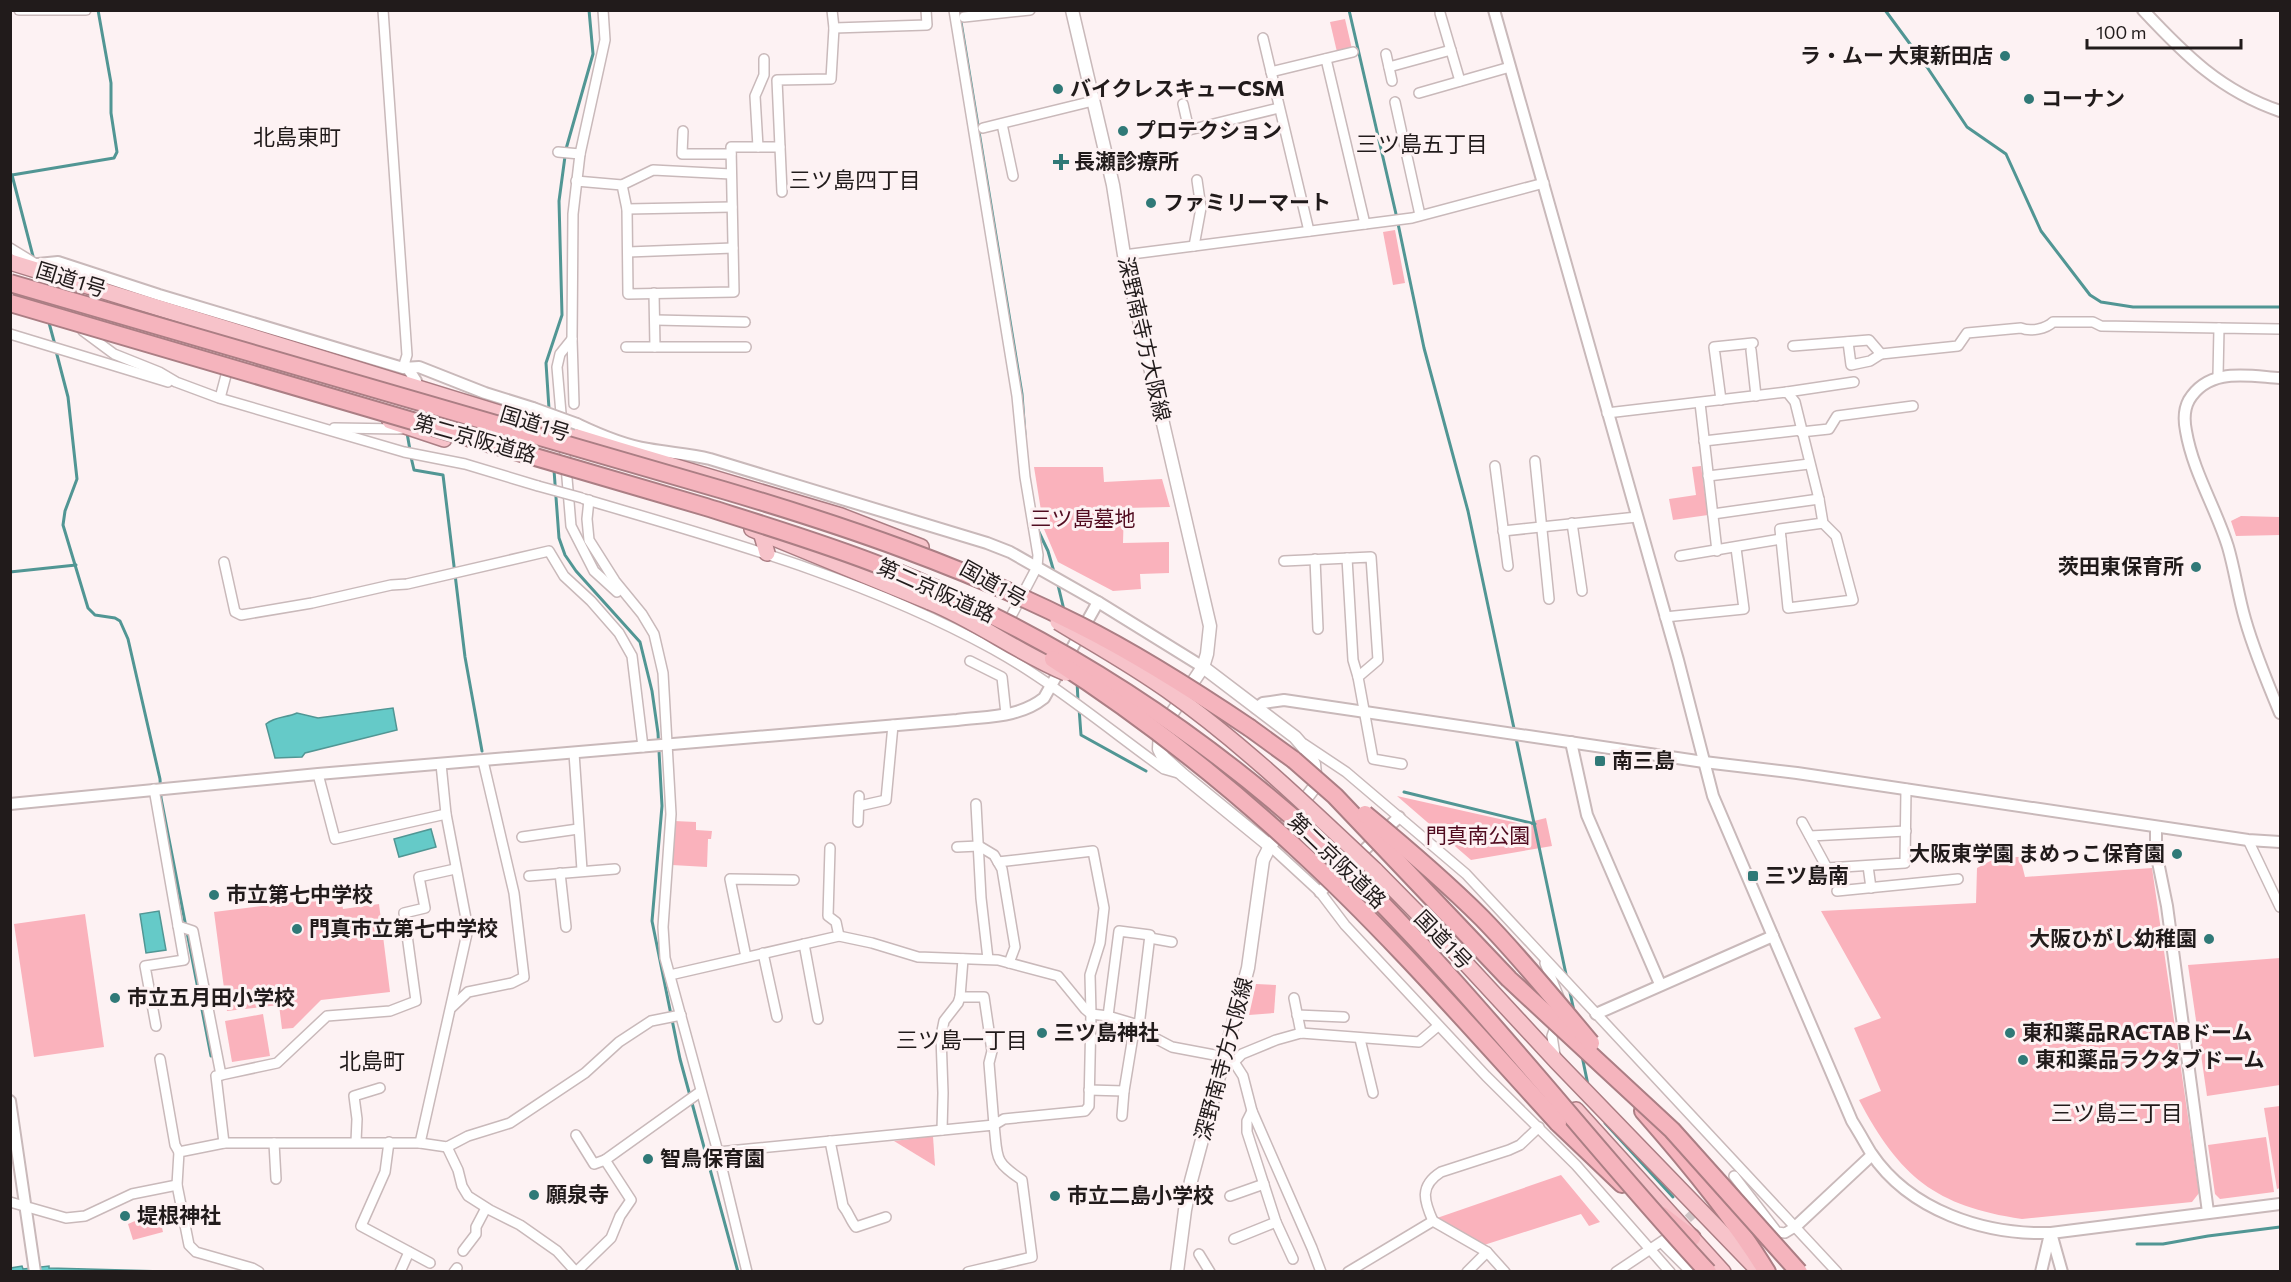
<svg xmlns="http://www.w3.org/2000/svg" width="2291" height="1282" font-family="Commissioner,'Noto Sans JP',sans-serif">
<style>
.green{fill:#fab2bc}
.water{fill:#65cac8;stroke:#519694;stroke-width:1.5}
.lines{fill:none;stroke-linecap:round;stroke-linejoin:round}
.stream{stroke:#519694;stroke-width:3}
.minor-tunnel{stroke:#d1c7c8;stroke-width:9;stroke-dasharray:9 4.5;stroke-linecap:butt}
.minor-casing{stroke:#c9b9ba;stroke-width:12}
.tertiary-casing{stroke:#c9b9ba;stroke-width:14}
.secondary-casing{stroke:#c9b9ba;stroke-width:15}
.trunk-casing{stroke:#ab7e84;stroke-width:18}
.motorway-casing{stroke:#ab7e84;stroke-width:20}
.minor{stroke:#fff;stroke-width:9}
.tertiary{stroke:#fff;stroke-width:10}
.secondary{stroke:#fff;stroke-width:12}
.trunk{stroke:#f7c3ca;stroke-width:15}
.motorway{stroke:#f5b4bd;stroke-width:16}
.minor-bridge-casing{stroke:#c9b9ba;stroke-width:12;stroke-linecap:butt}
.tertiary-bridge-casing{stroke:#c9b9ba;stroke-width:14;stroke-linecap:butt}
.trunk-bridge-casing{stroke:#ab7e84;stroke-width:18;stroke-linecap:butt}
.motorway-bridge-casing{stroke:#ab7e84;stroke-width:20;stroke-linecap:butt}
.minor-bridge{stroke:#fff;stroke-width:9}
.tertiary-bridge{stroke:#fff;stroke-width:10}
.trunk-bridge{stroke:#f7c3ca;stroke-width:15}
.motorway-bridge{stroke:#f5b4bd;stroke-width:16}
.poi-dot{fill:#307977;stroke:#fdf2f3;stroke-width:2}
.labels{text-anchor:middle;stroke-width:6;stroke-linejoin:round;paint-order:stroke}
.poi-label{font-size:21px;font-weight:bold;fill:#211b1b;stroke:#fdf2f3;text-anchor:start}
.street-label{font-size:21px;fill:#211b1b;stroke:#fdf2f3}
.park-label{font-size:21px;fill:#510c20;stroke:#fdf2f3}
.neighbourhood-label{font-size:22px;fill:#211b1b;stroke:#fdf2f3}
</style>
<rect width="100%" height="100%" fill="#fdf2f3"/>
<g class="green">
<polygon points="1345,19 1352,49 1337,52 1330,22"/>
<polygon points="1395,230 1405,283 1393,285 1383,232"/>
<polygon points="1701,466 1708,515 1673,520 1669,499 1696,495 1692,467"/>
<polygon points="1034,467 1103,467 1104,482 1162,479 1170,507 1124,508 1123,543 1169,542 1169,573 1140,574 1141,589 1113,591 1058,562 1044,529"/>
<polygon points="2241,516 2280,517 2280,535 2236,536 2231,521"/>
<polygon points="1397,796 1522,824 1546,818 1552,846 1471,860"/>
<polygon points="674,821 696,822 696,830 712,831 711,839 708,839 707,867 672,865"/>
<path d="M1998 857H2020L2025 877 2152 868 2199 1193 2192 1202 2022 1219C1935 1206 1900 1177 1859 1100L1881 1091 1854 1028 1881 1018 1821 911 1976 903 1977 868Z"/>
<polygon points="341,896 343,909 379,904 390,992 321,1000 293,1028 282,1029 279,1005 227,1011 214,912"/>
<polygon points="85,914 104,1047 34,1057 14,924"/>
<polygon points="2280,958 2280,1085 2207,1096 2188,965"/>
<polygon points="1256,984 1276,985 1274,1013 1249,1015"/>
<polygon points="263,1014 270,1056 232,1062 225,1021"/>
<polygon points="2280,1106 2280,1188 2277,1189 2264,1108"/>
<polygon points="933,1136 935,1166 894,1141"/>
<polygon points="2266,1137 2274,1192 2220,1199 2215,1194 2208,1145"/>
<polygon points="1561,1175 1600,1222 1589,1226 1581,1214 1484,1245 1437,1218"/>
<polygon points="158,1211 163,1232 133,1240 128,1224"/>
</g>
<g class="water">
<path d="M393 708 397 730 305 753 302 757 275 758 266 724C276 716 286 718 297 713L318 718Z"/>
<polygon points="431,829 436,847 399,857 394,839"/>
<polygon points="159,911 166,950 146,953 140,914"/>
<polygon points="22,1266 23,1269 49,1266 49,1268 162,1271 11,1272 11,1268"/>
</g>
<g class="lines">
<g class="stream">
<polyline points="959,10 1022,394 1025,435"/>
<polyline points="1349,10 1396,214 1424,348 1468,511 1567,979"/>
<polyline points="1885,10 1927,67 1967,127 2006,154 2041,231 2090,295 2101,302 2133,307 2280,307"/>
<polyline points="12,175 34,260"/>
<polyline points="12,175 114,158 117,152 111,113 111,83 98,10"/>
<polyline points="48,319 55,345"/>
<polyline points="56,351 68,397 77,479 65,511 63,525 88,608 95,615 115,618 120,621 128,639 160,779 161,798 211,1056"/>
<polyline points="550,424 546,363 562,315 559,201 566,149 593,54 589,10"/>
<polyline points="407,433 410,450"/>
<polyline points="411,457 414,470 443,475 465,657 482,751"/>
<polyline points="554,470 559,538 565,555 576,571 640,642 652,691 658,733 662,806 652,921 680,1059 738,1272"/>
<polyline points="1037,528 1048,551 1054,572"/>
<polyline points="10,572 76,565"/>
<polyline points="1057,581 1064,610"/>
<polyline points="1077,681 1078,701"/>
<polyline points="1079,708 1081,735 1146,771"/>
<polyline points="1404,792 1535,824"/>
<polyline points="1569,988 1574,1011"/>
<polyline points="1582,1056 1588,1085"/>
<polyline points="1605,1123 1673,1197"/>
<polyline points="2137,1244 2163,1244 2208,1236 2280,1227"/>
</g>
<polyline class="minor-tunnel" points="1678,1228 1729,1180"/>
<g class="minor-casing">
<g id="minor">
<polyline points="19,10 86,10"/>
<polyline points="383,10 407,355 403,368"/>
<polyline points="954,10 1017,396 1025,477 1038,555 1037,567 1006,626"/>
<polyline points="1440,13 1460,81"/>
<polyline points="964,17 1030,10"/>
<polyline points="834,28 927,25 926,10"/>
<polyline points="1263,38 1309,231"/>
<polyline points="1386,54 1392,81"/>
<polyline points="1326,59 1365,224"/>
<polyline points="1389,67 1451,50"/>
<polyline points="1271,72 1353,52"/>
<polyline points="1419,93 1510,67"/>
<polyline points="1395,102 1420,215"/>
<polyline points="1183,104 1189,130 1279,108"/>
<polyline points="1002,124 1013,176"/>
<polyline points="983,128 1093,101"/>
<polyline points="683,131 682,154 731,154"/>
<polyline points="758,147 755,96 764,75 764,59"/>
<polyline points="558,152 580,154"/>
<polyline points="576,181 622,185 627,209 628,294 734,292 731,147 780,147"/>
<polyline points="622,185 653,170 731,174"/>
<polyline points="782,192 777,80 831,79 834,28 832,10"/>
<polyline points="627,209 732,207"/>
<polyline points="1194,246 1201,208 1197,180"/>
<polyline points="10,248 36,264"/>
<polyline points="628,252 733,248"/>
<polyline points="1124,255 1412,218 1544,183"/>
<polyline points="654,293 655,347"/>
<polyline points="655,320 745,322"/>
<polyline points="83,331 114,354 159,372 176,382 219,398 404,452 465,464 538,486"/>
<polyline points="10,334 168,382"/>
<polyline points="1848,342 1851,365 1870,361 1881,354"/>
<path d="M1793 346 1869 340 1881 354 1958 346 1967 333 2021 328C2030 332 2046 329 2053 322H2093L2101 326 2219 328"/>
<polyline points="626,347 746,347"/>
<polyline points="1751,350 1756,396"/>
<polyline points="2218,376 2219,328 2280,329"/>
<polyline points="1787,392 1854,382"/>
<polyline points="220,398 234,345"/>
<polyline points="1721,400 1714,347 1753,343"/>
<polyline points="1700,403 1717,551"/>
<polyline points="574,404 572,339 573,214 580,154 605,40 603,10"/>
<polyline points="1607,413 1787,392 1795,402 1819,499 1823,523 1836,536 1853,600 1788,608 1780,529 1823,523"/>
<polyline points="562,425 557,367 560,354 572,339"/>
<polyline points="334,428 401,429"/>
<polyline points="1801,432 1829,429 1837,416 1913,406"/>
<polyline points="1704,441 1801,430"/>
<polyline points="564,442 571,526 594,571 617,592"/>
<polyline points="1535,461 1549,599"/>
<polyline points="1495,466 1508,566"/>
<polyline points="1708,476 1809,464"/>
<path d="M584 499C723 540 864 578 993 649 1051 681 1110 730 1164 769L1178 773"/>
<polyline points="589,500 587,519 589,540 615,581 642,614 654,634 663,673 671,814 663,927 665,958 718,1152 747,1272"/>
<polyline points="1713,514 1819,499"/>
<polyline points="1572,523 1582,591"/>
<polyline points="1503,531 1637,517"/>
<polyline points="1680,556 1781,539"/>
<polyline points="1347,558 1353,660 1358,677"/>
<polyline points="1315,559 1318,629"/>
<polyline points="1284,561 1371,557 1378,660 1358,677 1373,759 1402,764"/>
<polyline points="224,562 235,612 241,615 312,603 391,585 407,584 549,551 564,576 591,601 619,633 632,656 643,747"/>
<polyline points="1665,617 1744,609 1736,548"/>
<polyline points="970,661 1002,677 1006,714"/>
<polyline points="1304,744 1346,772 1466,874 1837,1272"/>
<polyline points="574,753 582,870"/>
<polyline points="318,774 335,839 446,814"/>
<polyline points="154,789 184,960 145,966 156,1026"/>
<polyline points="976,804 981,898 988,959"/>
<polyline points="859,806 886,800 893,725"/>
<polyline points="858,822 859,796"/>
<polyline points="1802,822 1827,868 1905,863 1906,789"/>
<polyline points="1810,836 1906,831"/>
<polyline points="522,837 578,829"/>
<polyline points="2248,840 2280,907"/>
<polyline points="1270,846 1320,892 1345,925 1486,1076 1576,1165 1670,1272"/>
<polyline points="957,847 979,846 994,855 1002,869 1015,947 1009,963"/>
<polyline points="830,848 828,916 836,922 839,936"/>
<polyline points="1868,866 1871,888"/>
<polyline points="560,873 566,927"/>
<polyline points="529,876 615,869"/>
<polyline points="1837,891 1958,879"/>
<polyline points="178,926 193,931 221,1075 277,1063 327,1016 390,1011 416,1001 404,913 425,908 419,877 455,869"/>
<polyline points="1150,938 1172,942"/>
<polyline points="804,944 818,1019"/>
<polyline points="763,953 777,1017"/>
<polyline points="746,957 730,879 794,880"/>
<polyline points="1545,963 1560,1000"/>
<polyline points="670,975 839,936 872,943 918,957 998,960 1058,976 1085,1009 1091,1014 1108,1016 1135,1024 1153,1037 1172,1047 1225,1057 1234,1062 1243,1076 1252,1111 1312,1248 1321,1272"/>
<polyline points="960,997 984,997 992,1051 989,1063 994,1125 1004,1119 1085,1111 1089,1106 1091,1014 1090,975 1100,943 1104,908 1093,851 998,862"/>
<polyline points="1294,998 1301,1033"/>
<polyline points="452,1007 468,992 512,983 524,977 514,893 483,761"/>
<polyline points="1297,1015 1344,1017"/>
<polyline points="1108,1016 1119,931 1150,935 1139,1026"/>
<polyline points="1360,1039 1373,1093"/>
<polyline points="1555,1055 1552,1036 1557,1022"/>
<polyline points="160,1059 175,1145 179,1152"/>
<polyline points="1234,1062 1242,1054 1276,1040 1301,1033 1419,1042 1438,1026"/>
<polyline points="221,1075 216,1076 224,1143"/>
<polyline points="1089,1090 1124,1091"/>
<polyline points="1252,1111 1247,1121 1247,1132 1276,1222 1293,1259"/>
<polyline points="1122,1116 1124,1091 1135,1024"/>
<polyline points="942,1130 943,1093 941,1036 944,1021 958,1003 960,997 963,959"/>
<polyline points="576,1135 594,1164 605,1160"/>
<path d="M830 1141 843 1206C849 1213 850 1220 856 1227L886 1217"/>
<polyline points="356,1142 357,1119 354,1096 380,1088"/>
<polyline points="389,1142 385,1172 361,1226 430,1263"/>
<polyline points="274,1143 276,1179"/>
<polyline points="420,1143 468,929 446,814 441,764"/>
<polyline points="447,1147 458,1170 462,1186 468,1196 490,1210 520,1225 557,1251 576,1272"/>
<path d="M718 1152 994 1125C998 1158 993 1161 1022 1180L1032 1257 968 1272"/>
<polyline points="1734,1176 1777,1232 1785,1233 1795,1227"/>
<polyline points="1230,1196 1264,1184"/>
<polyline points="10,1202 66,1218 85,1216 132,1194 177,1185"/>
<path d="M1433 1221C1424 1201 1419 1186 1441 1172L1509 1150 1520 1145 1539 1127"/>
<polyline points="1234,1239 1276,1222"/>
<polyline points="1662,1243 1691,1272"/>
<polyline points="463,1251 476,1234 476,1227 486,1208"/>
<polyline points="1199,1254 1210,1272"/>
<polyline points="259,1272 252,1268 196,1252 189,1245 177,1185 179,1152 224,1143 420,1143 447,1147 468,1136 510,1123 585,1073 619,1042 651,1021 681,1015"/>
<polyline points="400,1272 409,1252"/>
<polyline points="454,1272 457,1268"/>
<polyline points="576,1272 611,1238 620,1216 631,1200 605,1160 700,1092"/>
<polyline points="1348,1272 1433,1221 1487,1252 1505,1272"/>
<polyline points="1467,1272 1487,1252"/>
<polyline points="1616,1272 1664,1240"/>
</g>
</g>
<g class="tertiary-casing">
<g id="tertiary">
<path d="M1494 10 1678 660 1713 796 1852 1121C1859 1132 1865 1143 1871 1153 1910 1211 1984 1235 2051 1233L2280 1204"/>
<path d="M2143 10C2185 55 2221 91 2280 111"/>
<polyline points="28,265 58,262 159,295 403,368 419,367 485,393 533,408"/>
<polyline points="407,367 416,381 417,387"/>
<path d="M2280 378C2247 376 2209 367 2189 400 2184 409 2184 421 2186 431 2193 472 2216 508 2228 547 2235 571 2238 595 2245 619 2254 651 2267 682 2280 713"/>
<path d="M577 424C600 435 623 445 648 449 669 453 689 454 710 459L987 543 1010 552 1098 602 1203 667"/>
<polyline points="1256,708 1263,703 1284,700 1704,762 1797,773 2248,840 2280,842"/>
<polyline points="1571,742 1587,815 1660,984"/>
<path d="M10 804 318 774 957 720C987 716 1019 718 1044 698L1098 602"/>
<polyline points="2156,827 2156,852 2167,906 2208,1212"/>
<polyline points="1320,892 1399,817"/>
<polyline points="1596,1014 1773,936"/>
<polyline points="10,1101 35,1272"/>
<polyline points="1795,1227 1872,1155"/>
<polyline points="2051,1233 2062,1272"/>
<polyline points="2041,1272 2050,1234"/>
</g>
</g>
<g class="secondary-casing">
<g id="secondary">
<polyline points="1072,10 1113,185 1124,255 1210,626 1207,654 1203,667 1160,731 1159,749 1163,757 1183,775 1270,846"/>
<polyline points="1177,1272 1185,1210 1191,1181 1248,968 1263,860 1270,846 1316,785 1314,764 1308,752 1295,737 1203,667"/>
</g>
</g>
<g class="trunk-casing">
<g id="trunk">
<polyline points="10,262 619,450 841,516 921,547"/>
<polyline points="390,421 444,439"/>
<polyline points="752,529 930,602"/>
<polyline points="761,532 767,553"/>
<polyline points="1375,870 1446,942 1557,1062 1760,1272"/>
<polyline points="1576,1110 1723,1272"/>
</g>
</g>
<g class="motorway-casing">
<g id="motorway">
<polyline points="1250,728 1294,760"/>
<path d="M1643 1111C1686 1160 1733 1216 1767 1272"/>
<polyline points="1558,1123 1622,1184"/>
<polyline points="1662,1215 1692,1238"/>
</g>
</g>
<use href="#minor" class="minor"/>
<use href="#tertiary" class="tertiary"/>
<use href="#secondary" class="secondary"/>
<use href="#trunk" class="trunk"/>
<use href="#motorway" class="motorway"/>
<g class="minor-bridge-casing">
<polyline id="minor-bridge" points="538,486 582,498"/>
</g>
<g class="tertiary-bridge-casing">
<polyline id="tertiary-bridge" points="533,408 577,424"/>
</g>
<g class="trunk-bridge-casing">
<g id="trunk-bridge">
<path d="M930 602C977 621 1018 653 1066 673"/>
<path d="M1058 622C1094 644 1132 665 1167 690 1242 743 1308 807 1375 870"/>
</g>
</g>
<g class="motorway-bridge-casing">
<g id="motorway-bridge">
<path d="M10 283 723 490C845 526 965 567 1079 625 1139 655 1195 691 1250 728"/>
<path d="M10 303 706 507C766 526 826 544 884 567 1042 630 1187 722 1314 836 1347 866 1378 899 1409 932 1513 1042 1605 1161 1708 1272"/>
<path d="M1053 659C1137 713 1220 778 1294 846 1388 932 1472 1029 1558 1123"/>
<polyline points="1294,760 1335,796 1509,979 1672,1130 1799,1272"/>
<path d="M1365 814C1405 847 1445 881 1482 918 1520 957 1555 1000 1591 1043"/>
</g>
</g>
<use href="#minor-bridge" class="minor-bridge"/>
<use href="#tertiary-bridge" class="tertiary-bridge"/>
<use href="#trunk-bridge" class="trunk-bridge"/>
<use href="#motorway-bridge" class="motorway-bridge"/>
</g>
<g class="poi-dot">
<circle cx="2005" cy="56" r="6"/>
<circle cx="1058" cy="89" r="6"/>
<circle cx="2029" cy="99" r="6"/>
<circle cx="1123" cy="131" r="6"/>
<path d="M1058 153h6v6h6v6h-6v6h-6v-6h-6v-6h6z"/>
<circle cx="1151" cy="203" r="6"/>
<circle cx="2196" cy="567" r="6"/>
<rect x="1594" y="755" width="12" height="12" rx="3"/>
<circle cx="2177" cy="854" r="6"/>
<rect x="1747" y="870" width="12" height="12" rx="3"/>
<circle cx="214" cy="895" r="6"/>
<circle cx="297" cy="929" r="6"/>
<circle cx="2209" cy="939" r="6"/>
<circle cx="115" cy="998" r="6"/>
<circle cx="1042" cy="1033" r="6"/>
<circle cx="2010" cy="1033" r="6"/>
<circle cx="2023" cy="1060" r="6"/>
<circle cx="648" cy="1159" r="6"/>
<circle cx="534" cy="1195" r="6"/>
<circle cx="1055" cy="1196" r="6"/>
<circle cx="125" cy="1216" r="6"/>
</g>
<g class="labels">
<g class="poi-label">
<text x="1993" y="63" text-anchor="end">ラ・ムー 大東新田店</text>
<text x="1070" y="96">バイクレスキューCSM</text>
<text x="2041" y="106">コーナン</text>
<text x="1135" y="138">プロテクション</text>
<text x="1074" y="169">長瀬診療所</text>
<text x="1163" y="210">ファミリーマート</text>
<text x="2184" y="574" text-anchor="end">茨田東保育所</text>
<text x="1612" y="768">南三島</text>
<text x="2165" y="861" text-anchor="end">大阪東学園 まめっこ保育園</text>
<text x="1765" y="883">三ツ島南</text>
<text x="226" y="902">市立第七中学校</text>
<text x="309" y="936">門真市立第七中学校</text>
<text x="2197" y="946" text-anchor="end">大阪ひがし幼稚園</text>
<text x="127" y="1005">市立五月田小学校</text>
<text x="1054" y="1040">三ツ島神社</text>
<text x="2022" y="1040">東和薬品RACTABドーム</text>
<text x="2035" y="1067">東和薬品ラクタブドーム</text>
<text x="660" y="1166">智鳥保育園</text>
<text x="546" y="1202">願泉寺</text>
<text x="1067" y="1203">市立二島小学校</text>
<text x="137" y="1223">堤根神社</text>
</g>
<g class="street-label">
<text transform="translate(71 280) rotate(17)" y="7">国道1号</text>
<text transform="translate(1144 339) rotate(77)" y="7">深野南寺方大阪線</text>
<text transform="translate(535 424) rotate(17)" y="7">国道1号</text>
<text transform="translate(475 439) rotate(16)" y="7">第二京阪道路</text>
<text transform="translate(993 584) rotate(29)" y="7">国道1号</text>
<text transform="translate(936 591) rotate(24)" y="7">第二京阪道路</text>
<text transform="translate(1337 861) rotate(44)" y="7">第二京阪道路</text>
<text transform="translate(1443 940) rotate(46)" y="7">国道1号</text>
<text transform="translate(1224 1059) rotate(-75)" y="7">深野南寺方大阪線</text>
</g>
<g class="park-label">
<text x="1083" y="526">三ツ島墓地</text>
<text x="1478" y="843">門真南公園</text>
</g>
<g class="neighbourhood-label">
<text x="297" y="145">北島東町</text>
<text x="1422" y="152">三ツ島五丁目</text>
<text x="855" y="188">三ツ島四丁目</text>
<text x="962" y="1048">三ツ島一丁目</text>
<text x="372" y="1069">北島町</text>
<text x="2117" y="1121">三ツ島三丁目</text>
</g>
</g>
<rect width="2291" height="1282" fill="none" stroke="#211b1b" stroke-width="24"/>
<path d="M2087 39v9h154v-9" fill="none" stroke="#211b1b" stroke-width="3"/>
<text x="2096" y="39" font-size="18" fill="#211b1b" stroke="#fdf2f3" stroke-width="4.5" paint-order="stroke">100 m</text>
</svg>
